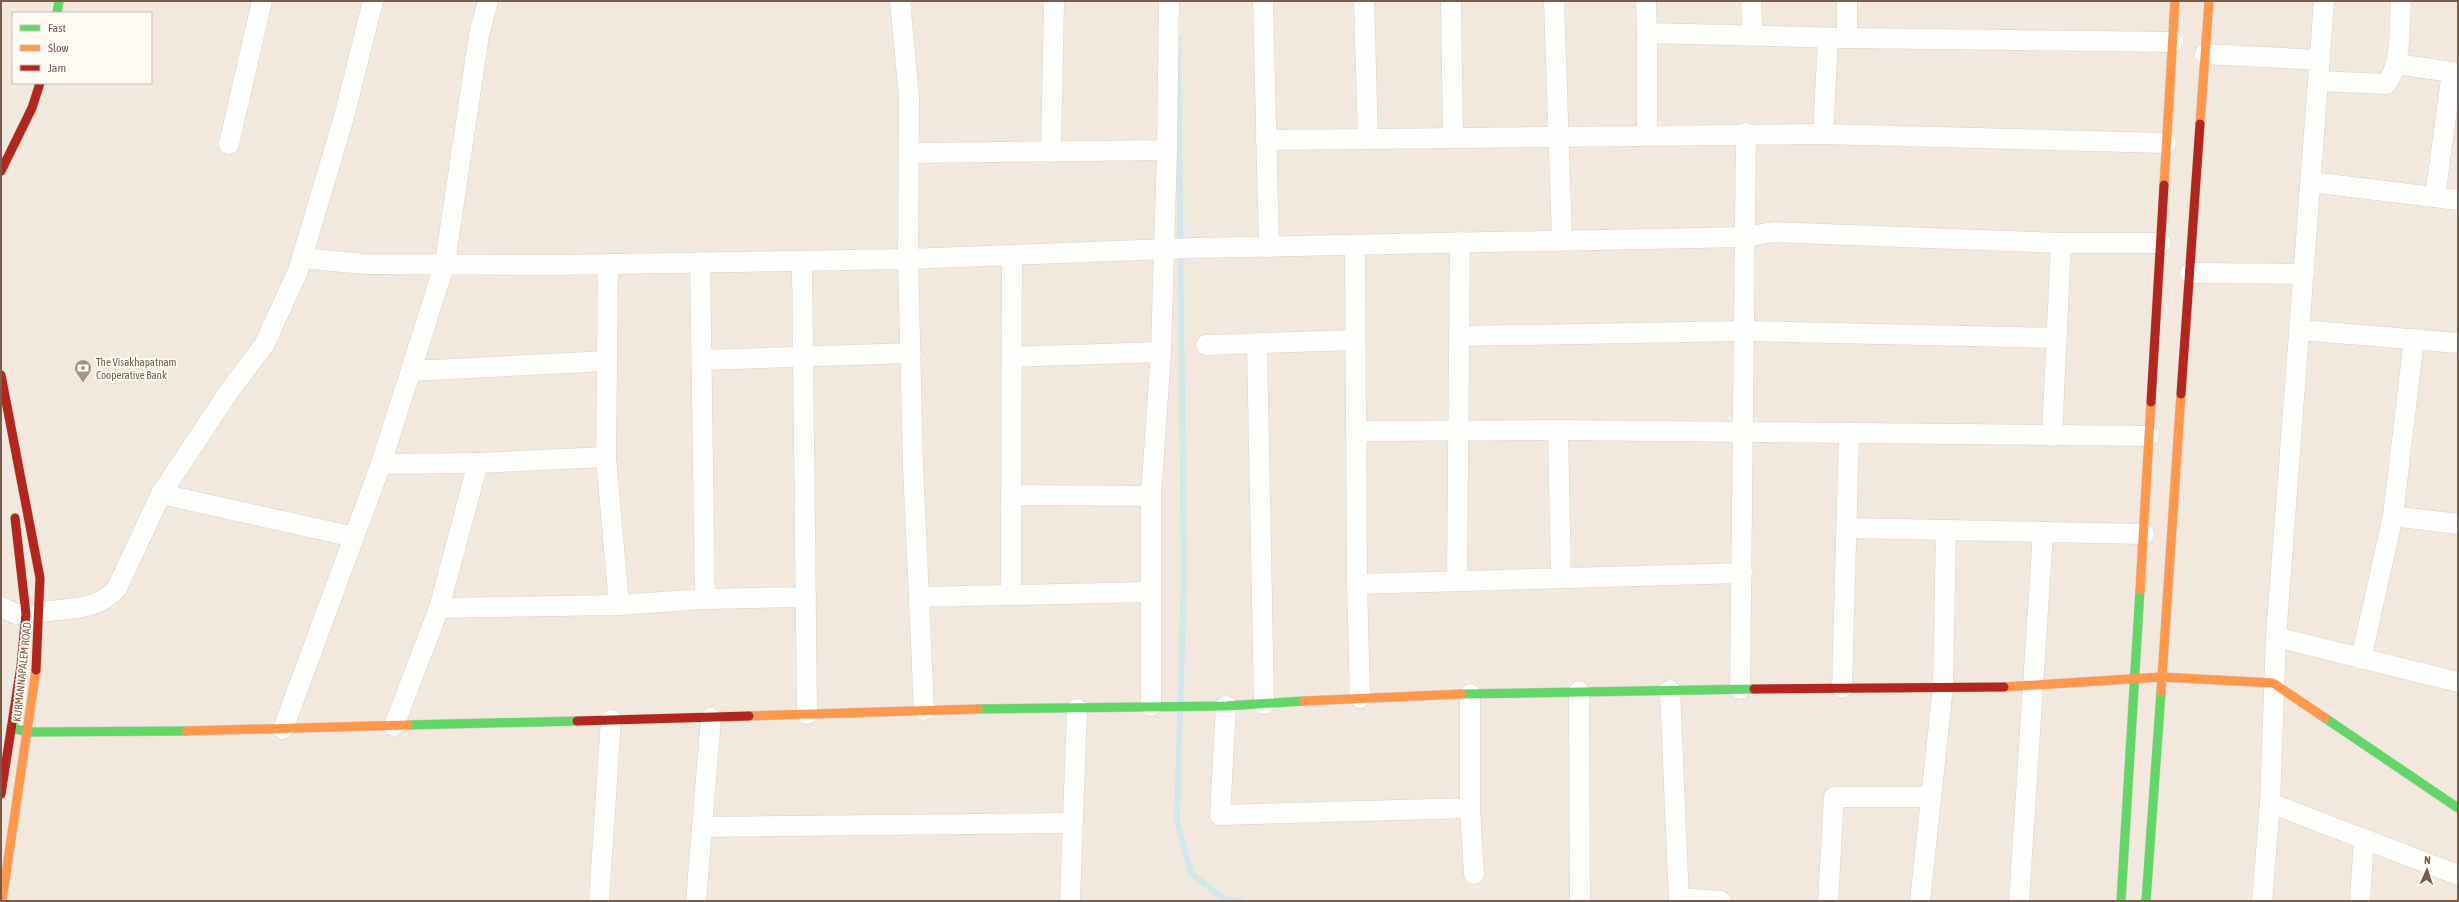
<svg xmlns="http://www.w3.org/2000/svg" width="2459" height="902" font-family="'Asap Condensed',sans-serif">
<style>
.residential{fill:#f2e8de;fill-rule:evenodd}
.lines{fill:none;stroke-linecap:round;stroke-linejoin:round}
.stream{stroke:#d0e8ea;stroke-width:6}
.street-casing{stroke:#d7d1cb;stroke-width:21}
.fast-casing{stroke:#d9d2cb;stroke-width:10}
.slow-casing{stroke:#d9d2cb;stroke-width:10}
.jam-casing{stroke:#d9d2cb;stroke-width:10}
.street{stroke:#fefefd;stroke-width:20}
.fast{stroke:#63d668;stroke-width:9}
.slow{stroke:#ff974d;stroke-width:9}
.jam{stroke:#b3261e;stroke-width:9}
.labels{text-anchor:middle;stroke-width:4;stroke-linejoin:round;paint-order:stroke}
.poi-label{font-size:11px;fill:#7a5c4d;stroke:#fffaf3;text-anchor:start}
.street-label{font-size:11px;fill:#7a5c4d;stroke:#fffaf3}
</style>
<rect width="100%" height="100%" fill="#f9f5f0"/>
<path class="residential" d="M1 1H2458V901H1ZM13 13H151V83H13Z"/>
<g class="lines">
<polyline class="stream" points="1178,37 1184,573 1177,821 1191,873 1224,899 1241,901"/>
<g class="street-casing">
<g id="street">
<polyline points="900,1 909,97 908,259 913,465 924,710"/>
<polyline points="1263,1 1269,247"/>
<polyline points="1364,1 1368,139 1823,134 2166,143"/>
<polyline points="1451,1 1453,138"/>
<polyline points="1554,1 1562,240"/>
<polyline points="1646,1 1647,33"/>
<polyline points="1751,1 1753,36"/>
<polyline points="1847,38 1847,1"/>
<polyline points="2205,54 2320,60"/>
<polyline points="2396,64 2452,72"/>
<path d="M2318 81 2386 84C2402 65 2399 26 2401 1"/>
<polyline points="1647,134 1647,33 1847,38 2173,42"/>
<polyline points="1823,134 1828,38"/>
<polyline points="1266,140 1368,139"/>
<polyline points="229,144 262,1"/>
<polyline points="1051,152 1054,1"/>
<polyline points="909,153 1167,150 1169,1"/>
<polyline points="2311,182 2458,200"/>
<polyline points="2435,197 2452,72 2458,73"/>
<polyline points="1355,245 1357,584 1360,698"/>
<polyline points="302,258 364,264 553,265 908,259 1194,248 1745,237 1773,232 2061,243 2161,243"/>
<polyline points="802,261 807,714"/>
<polyline points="700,262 705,599"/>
<polyline points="2190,273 2304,274"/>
<polyline points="2300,330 2458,343"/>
<polyline points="1460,336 1745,331 2056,338"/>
<polyline points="1257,343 1264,704"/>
<polyline points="1206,345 1355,340"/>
<polyline points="1012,357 1161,352"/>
<polyline points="703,360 911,353"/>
<polyline points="411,371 607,361"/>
<polyline points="1558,430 1561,578"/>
<polyline points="1356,431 1558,430 2148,436"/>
<polyline points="2052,436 2061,243"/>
<polyline points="606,457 619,605"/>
<polyline points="381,464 478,463"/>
<polyline points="161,494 354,537"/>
<polyline points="1011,495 1151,496"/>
<polyline points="2393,516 2458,524"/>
<polyline points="1846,528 2144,534"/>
<polyline points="1457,581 1460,242"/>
<polyline points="1357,584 1742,573"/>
<polyline points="1011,594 1012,255"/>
<polyline points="919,597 1151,592"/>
<polyline points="1,607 16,614 26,614"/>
<polyline points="439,608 478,463 606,457 608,264"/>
<path d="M41 612C68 608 98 611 117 588L161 494 230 390 264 345 298 271 344 117 373 1"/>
<polyline points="2276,637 2458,682"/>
<polyline points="2361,659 2393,516 2414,339"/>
<polyline points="1842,688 1849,433"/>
<polyline points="1740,689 1746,133"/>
<polyline points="1670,690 1679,901"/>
<polyline points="1579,691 1580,901"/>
<polyline points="1151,706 1151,496 1161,352 1167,150"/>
<polyline points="1226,706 1220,815 1470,808 1470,694"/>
<polyline points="394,726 439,608 619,605 705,599 806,597"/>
<polyline points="283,729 381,464 445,263 479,35 488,1"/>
<polyline points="2270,803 2458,875"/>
<polyline points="1470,808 1474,874"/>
<polyline points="702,827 1073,823"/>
<polyline points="1679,898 1721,901"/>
<polyline points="599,901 611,720"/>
<polyline points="696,901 711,718"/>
<polyline points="1070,901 1077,709"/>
<polyline points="1828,901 1834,797 1931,797"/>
<polyline points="1920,901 1943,687 1946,530"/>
<polyline points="2019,901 2043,532"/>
<polyline points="2262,901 2270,803 2276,637 2324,1"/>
<polyline points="2360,901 2364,839"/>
</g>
</g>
<g class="fast-casing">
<g id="fast">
<polyline points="57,13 59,1"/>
<polyline points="1462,694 1754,689"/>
<polyline points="978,709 1226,706 1304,701"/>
<polyline points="2325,718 2458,808"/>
<polyline points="408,725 577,721"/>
<polyline points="11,728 28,732 186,731"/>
<polyline points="2121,901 2140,590"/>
<polyline points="2146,901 2161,692"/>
</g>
</g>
<g class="slow-casing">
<g id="slow">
<polyline points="2200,124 2209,1"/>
<polyline points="2164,185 2175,1"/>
<polyline points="2140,590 2151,402"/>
<polyline points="2004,687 2161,677 2273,683 2325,718"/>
<polyline points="2161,692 2181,394"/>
<polyline points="1304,701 1462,694"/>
<polyline points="749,716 978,709"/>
<polyline points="186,731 408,725"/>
<polyline points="2,901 36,670"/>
</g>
</g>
<g class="jam-casing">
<g id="jam">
<polyline points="1,171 32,108 40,83"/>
<polyline points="1,375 40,578 36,670"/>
<polyline points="2181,394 2200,124"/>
<polyline points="2151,402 2164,185"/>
<polyline points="1754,689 2004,687"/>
<polyline points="577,721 749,716"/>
<polyline points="1,794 21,666 26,614 15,518"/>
</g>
</g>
<use href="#street" class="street"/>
<use href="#fast" class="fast"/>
<use href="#slow" class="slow"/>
<use href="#jam" class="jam"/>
</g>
<defs>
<g id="bank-pin" transform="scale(0.9)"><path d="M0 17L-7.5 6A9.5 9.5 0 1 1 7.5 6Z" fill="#a69286" stroke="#fffaf3"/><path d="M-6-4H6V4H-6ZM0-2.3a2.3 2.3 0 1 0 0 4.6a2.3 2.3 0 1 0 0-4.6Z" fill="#fff"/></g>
</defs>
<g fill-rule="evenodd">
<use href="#bank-pin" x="83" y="368"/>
</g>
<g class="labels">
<g class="poi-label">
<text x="96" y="366">The Visakhapatnam<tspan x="96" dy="13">Cooperative Bank</tspan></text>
</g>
<g class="street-label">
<text transform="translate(22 672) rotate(-84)" y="4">KURMANNAPALEM ROAD</text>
</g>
</g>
<rect width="2459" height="902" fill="none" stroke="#7a5c4d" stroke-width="4"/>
<rect x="12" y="12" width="140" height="72" fill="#fffaf3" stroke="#cabbb1"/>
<rect x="20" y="25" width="20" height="6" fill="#63d668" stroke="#cabbb1"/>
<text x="48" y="32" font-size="12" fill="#7a5c4d">Fast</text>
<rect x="20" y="45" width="20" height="6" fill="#ff974d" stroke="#cabbb1"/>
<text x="48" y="52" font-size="12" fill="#7a5c4d">Slow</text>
<rect x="20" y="65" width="20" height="6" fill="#b3261e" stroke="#cabbb1"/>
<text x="48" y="72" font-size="12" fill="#7a5c4d">Jam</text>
<g transform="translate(2427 870) rotate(3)" stroke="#fffaf3" stroke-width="3" paint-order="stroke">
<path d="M0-3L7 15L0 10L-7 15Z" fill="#7a5c4d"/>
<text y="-6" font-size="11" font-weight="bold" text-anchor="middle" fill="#7a5c4d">N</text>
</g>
</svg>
